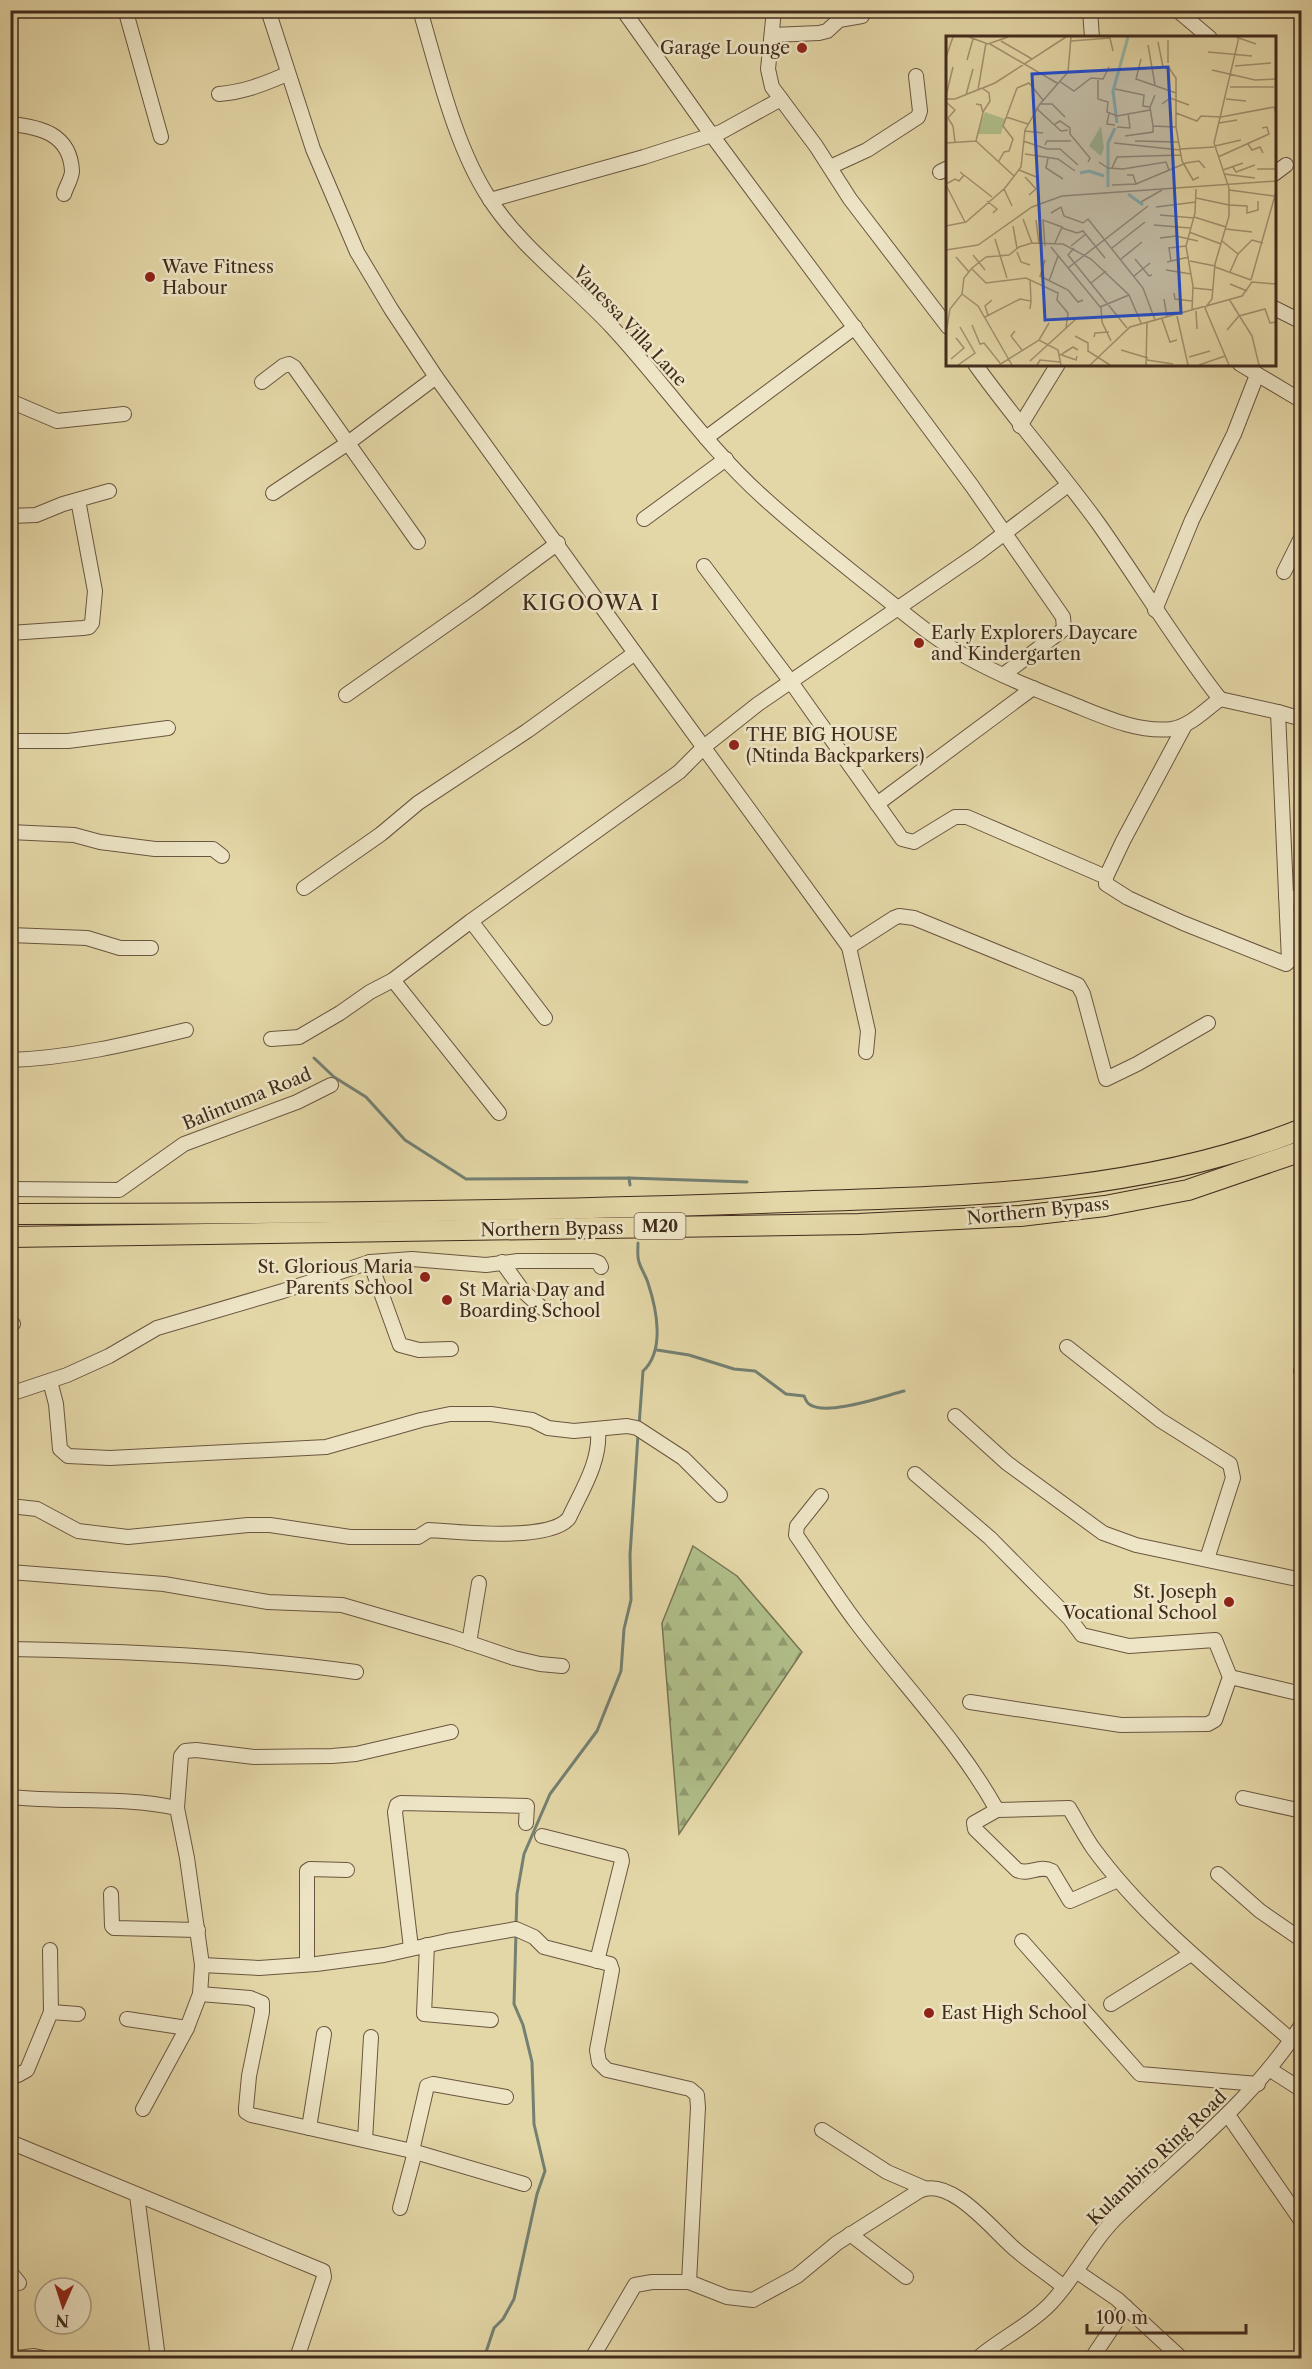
<svg xmlns="http://www.w3.org/2000/svg" width="1312" height="2369" font-family="'Libre Caslon Text',serif">
<style>
.forest{fill:url(#forest-firs);stroke:#787554;stroke-width:1.5}
.lines{fill:none;stroke-linecap:round;stroke-linejoin:round}
.stream{stroke:#738072;stroke-width:3}
.minor-casing{stroke:#6a5640;stroke-width:16}
.highway-casing{stroke:#412b1d;stroke-width:22}
.minor{stroke:#ede5c6;stroke-width:14}
.highway{stroke:#e4d7a7;stroke-width:20}
.poi-dot{fill:#8f2418;stroke:#ede5c6;stroke-width:2}
.labels{text-anchor:middle;stroke-width:5;stroke-linejoin:round;paint-order:stroke}
.shield{fill:#ede5c6;stroke:#756350;stroke-width:1.5}
.shield-label{font-size:16px;font-weight:bold;fill:#412b1d}
.poi-label{font-size:18px;fill:#412b1d;stroke:#ede5c6;text-anchor:start}
.street-label{font-size:18px;fill:#412b1d;stroke:#ede5c6}
.quarter-label{font-size:21px;letter-spacing:1.5px;fill:#412b1d;stroke:#ede5c6}
.inset-river{fill:none;stroke:#95b9ab;stroke-width:3}
.inset-road{fill:none;stroke:#a39270;stroke-width:1.5}
.view{fill:#1d4ed8;fill-opacity:0.15;stroke:#1d4ed8;stroke-width:3}
.inset-edge{fill:none;stroke:#412b1d;stroke-width:3}
</style>
<defs>
<pattern id="forest-firs" width="22" height="20" patternUnits="userSpaceOnUse" patternTransform="scale(1.5)"><rect width="22" height="20" fill="#b0bf8a"/><path d="M5 1l3.5 6h-7zM16 11l3.5 6h-7z" fill="#919b70"/></pattern>
</defs>
<rect width="100%" height="100%" fill="#e4d7a7"/>
<filter id="stains"><feTurbulence type="fractalNoise" baseFrequency=".00333" numOctaves="4"/><feColorMatrix values="0 0 0 0 .2 0 0 0 0 .09 0 0 0 0 .02 0 0 0 .5 -.17"/></filter>
<radialGradient id="worn" r=".72"><stop offset=".6" stop-color="#630" stop-opacity="0"/><stop offset="1" stop-color="#630" stop-opacity=".3"/></radialGradient>
<polygon class="forest" points="693,1546 737,1576 802,1652 679,1834 662,1623"/>
<g class="lines">
<g class="stream">
<polyline points="314,1058 334,1077 366,1097 405,1140 466,1179 629,1178 747,1182"/>
<polyline points="629,1178 630,1185"/>
<path d="M638 1243C638 1249 637 1256 639 1262 641 1269 646 1276 648 1283 657 1310 665 1351 643 1371L639 1426"/>
<path d="M657 1350 689 1355 734 1369 755 1371 786 1394 804 1396C805 1398 807 1403 809 1404 826 1417 884 1396 904 1391"/>
<polyline points="516,1926 517,1894 524,1854 550,1794 597,1731 621,1671 624,1629 631,1600 630,1555 638,1435"/>
<polyline points="484,2358 494,2328 503,2319 514,2299 537,2194 545,2171 534,2124 532,2062 523,2025 514,2004 516,1932"/>
</g>
<g class="minor-casing">
<g id="minor">
<polyline points="129,10 127,16 161,137"/>
<polyline points="268,10 313,149 357,252 391,309 436,377 635,653 849,947 894,918 899,916 914,918 1078,985 1083,994 1106,1079 1137,1064 1208,1023"/>
<path d="M420 10C438 71 455 146 489 198 521 248 572 284 612 327 664 383 707 447 764 498 798 529 835 558 870 586 902 611 932 638 967 657 1001 676 1037 690 1072 704 1102 716 1138 733 1172 729 1190 726 1205 710 1220 699L1278 712 1302 719"/>
<polyline points="623,10 711,134 972,486 1063,617 1064,629 1003,675"/>
<polyline points="774,10 768,69 772,87 816,146 850,199 948,327"/>
<polyline points="1090,10 1092,38"/>
<polyline points="1177,10 1210,38"/>
<polyline points="772,35 819,33 827,31 839,20 862,16"/>
<path d="M219 94C244 92 264 84 287 74"/>
<path d="M10 124C41 127 70 134 72 171 72 178 66 187 64 194"/>
<polyline points="830,167 867,150 918,117 920,111 916,76"/>
<polyline points="940,172 948,168"/>
<polyline points="1274,174 1286,165"/>
<polyline points="490,200 644,157 721,132 781,99"/>
<polyline points="1274,308 1302,322"/>
<path d="M975 364C1014 419 1059 469 1098 523 1139 581 1176 643 1220 699"/>
<polyline points="1240,364 1302,401"/>
<polyline points="262,382 283,366 289,364 294,367 418,542"/>
<polyline points="10,401 57,421 124,414"/>
<polyline points="1020,426 1058,364"/>
<polyline points="706,438 855,327"/>
<polyline points="273,493 348,443 436,377"/>
<polyline points="10,516 36,515 63,504 109,491"/>
<polyline points="644,519 726,459"/>
<polyline points="704,566 791,682 902,839 914,842 955,817 967,817 1106,877"/>
<polyline points="1284,572 1302,536"/>
<polyline points="1155,610 1192,520 1234,434 1257,375"/>
<polyline points="10,633 83,628 89,627 92,623 95,591 78,500"/>
<polyline points="346,695 477,603 558,543"/>
<polyline points="1185,725 1123,841 1106,877 1106,884 1128,898 1183,923 1286,964 1289,961 1278,712"/>
<polyline points="10,741 68,741 168,728"/>
<polyline points="877,804 1033,688"/>
<polyline points="10,832 74,835 100,842 155,849 213,849 222,856"/>
<polyline points="304,888 381,834 418,803 527,731 635,653"/>
<polyline points="1286,897 1302,899"/>
<polyline points="471,921 545,1018"/>
<polyline points="10,935 87,938 120,948 151,948"/>
<polyline points="849,947 868,1031 866,1052"/>
<polyline points="393,980 499,1113"/>
<polyline points="271,1039 299,1037 340,1013 370,992 393,980 471,921 679,772 705,746 758,704 977,554 1068,485"/>
<path d="M10 1060C70 1058 128 1044 186 1030"/>
<polyline points="10,1189 119,1190 184,1144 297,1102 331,1085"/>
<polyline points="370,1262 412,1259 486,1265 518,1261 594,1261 599,1263 601,1267"/>
<polyline points="502,1262 523,1291 542,1308"/>
<polyline points="10,1326 13,1324"/>
<polyline points="1067,1347 1160,1420 1230,1464 1233,1478 1207,1559"/>
<polyline points="1301,1371 1302,1371"/>
<polyline points="50,1381 56,1404 60,1449 68,1456 110,1458 326,1447 421,1420 450,1414 491,1414 532,1420 548,1428 574,1431 627,1426 637,1428 683,1458 720,1495"/>
<polyline points="10,1394 67,1375 109,1356 157,1328 283,1291 370,1262 400,1345 419,1350 451,1349"/>
<polyline points="955,1416 1007,1463 1103,1533 1136,1545 1302,1580"/>
<polyline points="915,1474 990,1538 1070,1619 1082,1635 1129,1646 1215,1640 1230,1677 1215,1720 1208,1724 1121,1725 970,1702"/>
<path d="M821 1496 797 1526 796 1535C816 1564 835 1594 856 1622 904 1686 958 1740 997 1810"/>
<path d="M10 1506 37 1509 78 1531 128 1537 248 1525H270L350 1537H418L429 1530C459 1532 550 1542 569 1518 582 1490 601 1461 598 1429"/>
<polyline points="10,1572 164,1584 268,1602 342,1605 452,1637 514,1658 540,1664 562,1666"/>
<polyline points="469,1643 479,1583"/>
<path d="M10 1649C126 1651 242 1656 356 1672"/>
<polyline points="1230,1677 1302,1694"/>
<path d="M10 1797C66 1803 122 1796 177 1808L187 1858 202 1965 200 1994 187 2028 143 2109"/>
<polyline points="1243,1798 1302,1811"/>
<polyline points="177,1808 181,1756 185,1751 196,1750 254,1757 332,1756 356,1754 451,1732"/>
<polyline points="542,1836 621,1856 622,1861 597,1961"/>
<polyline points="1218,1874 1260,1911 1302,1940"/>
<path d="M1118 1880 1070 1901 1052 1871C1039 1864 1029 1876 1017 1870L975 1829 974 1823 997 1810 1069 1808C1077 1821 1084 1835 1093 1848 1147 1922 1222 1979 1291 2040"/>
<polyline points="111,1894 112,1926 114,1928 198,1930"/>
<polyline points="1022,1941 1140,2074 1258,2084"/>
<polyline points="427,1945 424,2014 491,2020"/>
<polyline points="411,1948 395,1812 397,1805 401,1803 527,1806 526,1823"/>
<polyline points="50,1950 51,2012"/>
<polyline points="307,1964 307,1871 310,1869 347,1870"/>
<polyline points="202,1965 259,1968 316,1964 384,1955 447,1941 516,1929 534,1937 544,1947 610,1964 612,1970 597,2050 599,2062 607,2070 690,2089 697,2095 698,2107 689,2282"/>
<polyline points="200,1994 250,1998 262,2003 262,2012 249,2076 246,2108 246,2112 251,2115 412,2151 524,2184"/>
<polyline points="1111,2004 1191,1954"/>
<polyline points="127,2019 187,2028"/>
<polyline points="1269,2069 1302,2090"/>
<polyline points="10,2075 18,2075 27,2070 51,2012 78,2014"/>
<polyline points="1228,2115 1302,2222"/>
<polyline points="309,2128 324,2034"/>
<polyline points="822,2130 887,2172 924,2188"/>
<polyline points="365,2140 371,2037"/>
<polyline points="10,2142 323,2271 324,2277 297,2358"/>
<polyline points="412,2151 427,2086 433,2084 506,2097"/>
<polyline points="137,2195 158,2358"/>
<polyline points="400,2208 415,2152"/>
<polyline points="850,2234 906,2277"/>
<polyline points="1076,2271 1117,2299 1181,2358"/>
<polyline points="10,2272 19,2283"/>
<polyline points="17,2358 34,2356 44,2358"/>
<path d="M592 2358 635 2285 652 2282H689L727 2297 753 2300 797 2276 837 2243 919 2191C951 2175 994 2232 1016 2250 1031 2263 1048 2274 1064 2287"/>
<path d="M978 2358C1001 2338 1029 2326 1050 2304 1077 2276 1092 2240 1120 2214 1185 2152 1252 2101 1302 2024"/>
<polyline points="1092,2358 1126,2307"/>
</g>
</g>
<g class="highway-casing">
<g id="highway">
<path d="M10 1214C261 1214 511 1212 761 1203 943 1196 1130 1198 1302 1129"/>
<polyline points="10,1237 859,1224 1020,1216 1105,1206 1188,1190 1302,1151"/>
</g>
</g>
<use href="#minor" class="minor"/>
<use href="#highway" class="highway"/>
</g>
<g class="poi-dot">
<circle cx="802" cy="48" r="6"/>
<circle cx="150" cy="277" r="6"/>
<circle cx="919" cy="643" r="6"/>
<circle cx="734" cy="745" r="6"/>
<circle cx="425" cy="1277" r="6"/>
<circle cx="447" cy="1300" r="6"/>
<circle cx="1229" cy="1602" r="6"/>
<circle cx="929" cy="2013" r="6"/>
</g>
<g class="labels">
<rect class="shield" x="634.5" y="1213" width="51" height="26" rx="4.5"/>
<g class="shield-label">
<text x="660" y="1232">M20</text>
</g>
<g class="poi-label">
<text x="790" y="54" text-anchor="end">Garage Lounge</text>
<text x="162" y="273">Wave Fitness<tspan x="162" dy="21">Habour</tspan></text>
<text x="931" y="639">Early Explorers Daycare<tspan x="931" dy="21">and Kindergarten</tspan></text>
<text x="746" y="741">THE BIG HOUSE<tspan x="746" dy="21">(Ntinda Backparkers)</tspan></text>
<text x="413" y="1273" text-anchor="end">St. Glorious Maria<tspan x="413" dy="21">Parents School</tspan></text>
<text x="459" y="1296">St Maria Day and<tspan x="459" dy="21">Boarding School</tspan></text>
<text x="1217" y="1598" text-anchor="end">St. Joseph<tspan x="1217" dy="21">Vocational School</tspan></text>
<text x="941" y="2019">East High School</text>
</g>
<g class="street-label">
<text transform="translate(630 326) rotate(47)" y="6">Vanessa Villa Lane</text>
<text transform="translate(247 1099) rotate(-22)" y="6">Balintuma Road</text>
<text transform="translate(1038 1211) rotate(-6)" y="6">Northern Bypass</text>
<text transform="translate(552 1229) rotate(-1)" y="6">Northern Bypass</text>
<text transform="translate(1157 2158) rotate(-44)" y="6">Kulambiro Ring Road</text>
</g>
<g class="quarter-label">
<text x="591" y="610">KIGOOWA I</text>
</g>
</g>
<g transform="translate(946 36)">
<rect width="330" height="330" fill="#e4d7a7"/>
<path d="M155 90 158 112 155 120 143 110Z" fill="#b0bf8a"/>
<path d="M39 76 59 83 55 98H31Z" fill="#b0bf8a"/>
<path class="inset-river" d="M171 87 167 55 182 1M134 137 143 135 158 140M162 151V107L169 92M182 158 197 169"/>
<path class="inset-road" d="M23 1 42 8 62 1M290 1 310 8M222 4V27M55 5 86 23M125 5 164 2 167 15M212 6 217 31 223 32 230 42V91L236 125 247 144 253 141M44 8 111 47M202 9 209 49M262 16 306 20M0 21 7 1M195 23 190 43 230 57M21 24 27 3M289 30 325 27M266 34 309 44 330 43M152 44V63L162 66 161 76 171 80 204 74M113 45 128 55 145 42 157 43 163 31M284 51H328M36 52 43 57 44 65 37 76M71 52 83 47 97 64M169 53 198 59 197 70 204 71M32 54 40 7M20 59 27 33M209 59 204 71 207 90 230 91M0 60 7 31M0 63H9L49 47 120 1M280 63 300 65M0 66 9 74 2 82 7 90 9 106M30 68 35 69 37 77 30 105M94 68H106L119 81M216 68 224 62 243 69M90 72 115 95 122 94M163 77 161 88 169 89M230 77 251 85 255 80 275 81 328 71 330 77M60 81 82 88M273 87 291 84M109 88 114 85 124 92V98L144 122 142 126M171 91 184 92 182 77M79 95 97 97M179 100 207 96V90M30 105 68 140M77 105 101 113H114L132 129M189 105 232 106M0 107 30 105M168 107 234 114M302 108 306 114 314 111 317 117M99 109 101 105H125M269 110 295 104M234 113 268 111M79 118 112 123 129 135M272 121 323 98 321 91 316 92M102 122 100 132 117 143M53 125 58 116 63 115 67 103 57 90 71 52M153 126 162 132 177 133 220 126 223 134M287 131 290 136 309 129M166 132 171 121 235 119M311 133H330M73 134 93 142M277 134 297 127M14 136 46 161M278 138 309 142M181 139H187L190 148 240 127 253 125 259 132M79 141 90 153 83 159M0 148 9 143 13 145 18 139M0 149 19 186M166 149 190 148M58 153 66 170M283 154 328 160M250 162 283 169M41 165 51 173 47 177M195 166 216 154M283 169 301 170V177L312 174V165M210 171 250 166M105 177 115 171 118 180 137 187 142 183 197 252 209 284M214 179 248 182M248 181 280 191M77 183 86 207M90 184 93 208M208 189 244 192M0 190 20 186 59 152 75 131 79 94 94 68 122 36 125 1M67 190 71 212M116 192 131 197 137 195 159 222M280 193 306 196M243 196 275 208M214 202 230 200 252 205M49 203 61 242M276 205 292 218 284 236M99 210 97 184 116 191 109 207M125 210 140 198M105 211 155 272 156 286 165 305M128 212 122 219 181 292M166 212 199 186M0 214 32 209 86 171 116 160 330 145M71 216 75 226 84 229M292 218 306 204 317 207M27 219 39 234M10 221 23 236M175 223 196 206M189 223 203 240 206 239M99 224 94 240 122 254 132 266 137 264M225 225 223 212 240 210M244 225 269 230M221 226 243 221M269 231 305 244M122 232 202 170M26 233 40 247 80 242 112 257 111 264 122 277 120 292M220 234 245 238M188 240 204 227M84 243 85 265M305 244 330 156M103 245 112 220M145 247 160 235M284 248 301 255M247 252 267 254M228 257 229 263 246 265M16 258 32 270 66 329M218 263 221 281M283 263 306 300 313 329M154 271 183 259M259 272 283 329M259 272 266 263 269 228 283 180V152L268 107 293 1M246 275 247 250 240 210 249 177 250 153M250 275 251 293M42 279 39 270 46 264M231 280 242 329M39 281 74 263 85 265 84 273M216 283 224 306 231 304M26 289 34 308 38 307 54 327M281 294 293 280 319 273 324 287 330 286M69 295 65 300 76 314M0 297 4 273 16 258 18 242 26 232 40 221 63 219 73 211 86 207 117 208 145 223 183 259 195 287M129 300 142 307V315L164 329M148 301 149 297 163 296M93 304 103 287M175 314 202 322M113 318 130 324 131 320M116 318 127 311 132 314M243 321 264 315M5 323 18 312 10 302M201 324 227 328M84 325 130 283M12 329 29 317 14 291M53 329 93 304 112 314 115 329M91 329 94 324 114 326M144 329 184 291 296 260 306 246 330 248M200 329 201 286M253 329 279 320"/>
<path class="view" d="M222 31 235 277 99 284 86 38Z"/>
<rect width="330" height="330" class="inset-edge"/>
</g>
<rect width="1312" height="2369" fill="none" stroke="#e4d7a7" stroke-width="36"/>
<rect x="12" y="12" width="1288" height="2345" fill="none" stroke="#412b1d" stroke-width="3"/>
<rect x="18" y="18" width="1276" height="2333" fill="none" stroke="#412b1d" stroke-width="1.5"/>
<g transform="translate(63 2306) rotate(183)"><circle r="28" fill="#ede5c6" stroke="#a89b82" stroke-width="1.5"/>
<path d="M0-4.5L10 22L0 15L-10 22Z" fill="#8f2418"/>
<text y="-9" font-size="16" font-weight="bold" text-anchor="middle" fill="#412b1d">N</text>
</g>
<path d="M1087 2324v9h159v-9" fill="none" stroke="#412b1d" stroke-width="3"/>
<text x="1096" y="2324" font-size="18" fill="#412b1d" stroke="#ede5c6" stroke-width="4.5" paint-order="stroke">100 m</text>
<rect width="100%" height="100%" filter="url(#stains)"/>
<rect width="100%" height="100%" fill="url(#worn)"/>
</svg>
